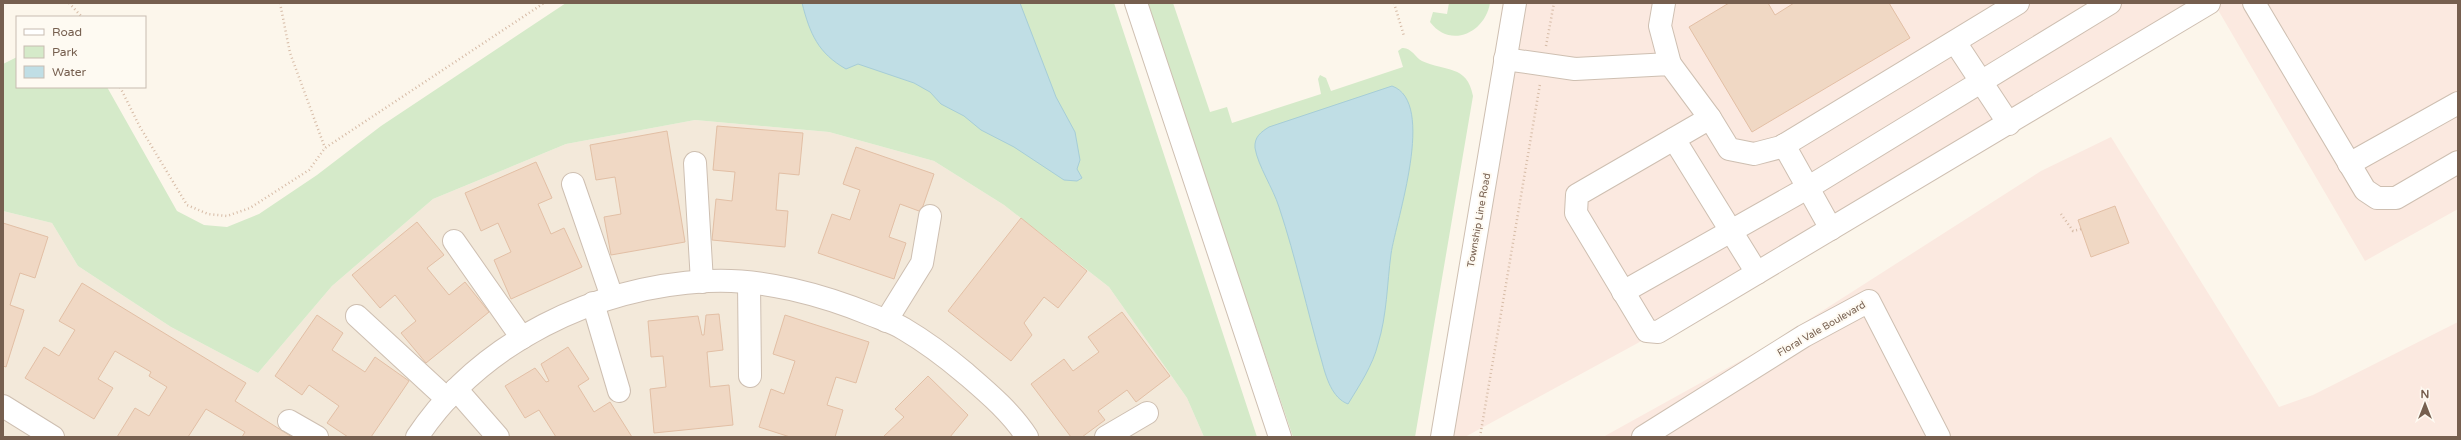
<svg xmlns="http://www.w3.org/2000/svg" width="2461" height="440" font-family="'Varela Round',sans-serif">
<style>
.residential{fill:#f3e9da}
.commercial{fill:#fbe9e0}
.green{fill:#d5eac9}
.water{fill:#c0dee5;stroke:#a6cdd7}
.building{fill:#f0d8c4;stroke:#e2bfa5}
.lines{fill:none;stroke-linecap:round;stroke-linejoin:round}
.minor-casing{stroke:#cebfb1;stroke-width:24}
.path{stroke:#d6bba6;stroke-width:2.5;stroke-dasharray:1 3;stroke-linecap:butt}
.minor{stroke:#fff;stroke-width:22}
.labels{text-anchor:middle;stroke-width:4;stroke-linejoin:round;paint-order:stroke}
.street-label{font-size:10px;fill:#765f4f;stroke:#fefaf2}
</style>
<rect width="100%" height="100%" fill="#fcf6eb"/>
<polygon class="residential" points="695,120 829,132 934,161 1004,205 1109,287 1187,398 1204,437 3,437 3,211 52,223 78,266 171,327 258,373 332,286 433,199 566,144"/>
<g class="commercial">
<polygon points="1515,3 2209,3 1658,332 1465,437 1442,437"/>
<polygon points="2214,3 2458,3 2458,209 2365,261"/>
<polygon points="2111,137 2279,407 2313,395 2458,322 2458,437 1603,437 1769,345 2041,171"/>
</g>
<g class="green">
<polygon points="566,3 1114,3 1257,437 1204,437 1187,398 1109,287 1004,205 934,161 829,132 695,120 566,144 433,199 332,286 258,373 171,327 78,266 52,223 3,211 3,64 17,57 17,87 107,87 177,211 204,225 227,227 259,214 317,175 381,126"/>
<path d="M1146 3H1173L1210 112 1227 107 1232 123 1321 94 1318 79 1320 75 1326 78 1331 91 1403 67 1398 51 1402 48C1411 47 1415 57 1422 61 1445 72 1467 64 1473 96L1415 437H1293Z"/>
<path d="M1449 3H1490C1485 33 1450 49 1430 22L1433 12 1447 14Z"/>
</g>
<g class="water">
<path d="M802 3H1020L1056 97 1075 132 1080 160 1077 169 1082 178 1077 181 1064 180 1014 147 981 130 964 116 941 104 930 92 914 83 858 64 846 69C818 53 810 34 802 3Z"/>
<path d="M1392 86C1437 102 1396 220 1391 254 1387 284 1387 315 1378 344 1373 365 1359 386 1348 404 1332 398 1326 377 1322 362 1307 310 1296 258 1279 207 1273 188 1258 166 1255 148 1254 137 1261 132 1269 127Z"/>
</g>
<g class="building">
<polygon points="1729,3 1768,3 1775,15 1794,3 1889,3 1910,38 1752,132 1689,27"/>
<polygon points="717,126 803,133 799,175 779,173 776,210 788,211 785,247 712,240 716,199 732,201 735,172 713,170"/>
<polygon points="667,131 685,242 611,255 604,217 621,214 615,177 596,180 590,145"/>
<polygon points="856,147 934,174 923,206 919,211 900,204 889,237 906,243 894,279 818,253 832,214 850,220 860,190 843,184"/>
<polygon points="536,162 552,198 538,204 551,234 564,228 582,267 511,299 494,260 511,252 498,223 481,231 465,193"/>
<polygon points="2115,206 2129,243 2091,257 2078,220"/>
<polygon points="1021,218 1087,271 1058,308 1044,297 1024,323 1032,335 1011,361 948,311"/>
<polygon points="417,222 444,255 427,268 449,295 465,282 489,312 426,363 401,333 416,321 395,295 380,308 352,275"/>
<polygon points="3,223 48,237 35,278 20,273 10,305 24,310 6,367 3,366"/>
<polygon points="82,283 246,383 235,401 292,437 242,437 245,432 206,409 188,437 117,437 135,408 149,416 167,387 149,376 151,372 115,351 98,379 113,388 94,419 25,378 44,347 59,356 75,330 59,321"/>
<polygon points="1122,312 1170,376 1136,402 1127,390 1098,411 1105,420 1082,437 1071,437 1031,384 1064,359 1073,371 1099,352 1088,337"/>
<polygon points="719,314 723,350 707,352 710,387 729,385 733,425 654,433 650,389 666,387 663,356 651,357 648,321 698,316 702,335 704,335 706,315"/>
<polygon points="317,315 343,333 332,350 365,372 375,357 409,381 371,437 348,437 327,423 339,406 309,385 302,395 275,376"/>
<polygon points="785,315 869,342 856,383 836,377 827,405 843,410 835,437 790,437 759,427 771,389 784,394 795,361 773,354"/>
<polygon points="568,347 589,379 578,386 594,412 610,402 632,437 556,437 539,410 525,418 505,386 535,368 546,382 549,381 541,364"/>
<polygon points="928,376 968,415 950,437 883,437 904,417 895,409"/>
</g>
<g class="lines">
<g class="minor-casing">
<g id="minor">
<polyline points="1136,3 1280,437"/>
<polyline points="1664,3 1660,26 1670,64"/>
<polyline points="2254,3 2365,190 2377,198 2396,198 2458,162"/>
<polyline points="1955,42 2009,124"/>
<polyline points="1505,59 1575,69 1670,64 1710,118 1577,195 1576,213 1647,331 1658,332 2209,3"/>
<polyline points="1710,118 1729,149 1754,154 1781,147 2018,3"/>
<polyline points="1674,139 1757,273"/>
<polyline points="1784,145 1831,229"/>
<polyline points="695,163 702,282"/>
<polyline points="2349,164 2458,103"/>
<polyline points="573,184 612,297"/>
<polyline points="454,241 522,338"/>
<polyline points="749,283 750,376"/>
<polyline points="1623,292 1809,187 2110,3"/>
<polyline points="593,303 619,391"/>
<polyline points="357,316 447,399"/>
<polyline points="886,321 922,263 930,216"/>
<polyline points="456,389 498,437"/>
<polyline points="3,406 53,437"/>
<polyline points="289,421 317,437"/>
<path d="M417 437C481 341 595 287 708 281 762 278 823 295 872 315 882 319 895 323 904 329 926 342 946 357 965 373 987 392 1011 412 1027 437"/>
<polyline points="1106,437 1147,413"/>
<polyline points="1442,437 1515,3"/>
<polyline points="1643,437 1804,336 1869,301 1939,437"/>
</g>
</g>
<g class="path">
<polyline points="69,3 82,17"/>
<polyline points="280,3 290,53 325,148"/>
<polyline points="1394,3 1404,36"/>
<polyline points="1546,46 1554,3"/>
<polyline points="120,87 140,127 187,205 208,214 227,216 250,208 309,170 325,148 544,3"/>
<polyline points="2061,214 2073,231 2081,229"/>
<polyline points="1480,437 1540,84"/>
</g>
<use href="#minor" class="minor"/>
</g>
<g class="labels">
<g class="street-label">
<text transform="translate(1478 220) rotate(-80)" y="4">Township Line Road</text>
<text transform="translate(1821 328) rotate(-30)" y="4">Floral Vale Boulevard</text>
</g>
</g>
<rect width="2461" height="440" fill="none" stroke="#765f4f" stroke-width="8"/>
<rect x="16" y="16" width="130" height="72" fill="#fefaf2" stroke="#c8bcb1"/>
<rect x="24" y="29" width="20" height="6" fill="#ffffff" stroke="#c8bcb1"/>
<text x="52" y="36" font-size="12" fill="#765f4f">Road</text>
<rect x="24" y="46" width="20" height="12" fill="#d5eac9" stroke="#c8bcb1"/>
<text x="52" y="56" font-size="12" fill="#765f4f">Park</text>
<rect x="24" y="66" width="20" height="12" fill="#c0dee5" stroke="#c8bcb1"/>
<text x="52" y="76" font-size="12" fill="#765f4f">Water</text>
<g transform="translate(2425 404)" stroke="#fefaf2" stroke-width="3" paint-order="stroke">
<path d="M0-3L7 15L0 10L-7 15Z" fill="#765f4f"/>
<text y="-6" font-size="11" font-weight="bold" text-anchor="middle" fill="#765f4f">N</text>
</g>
</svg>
